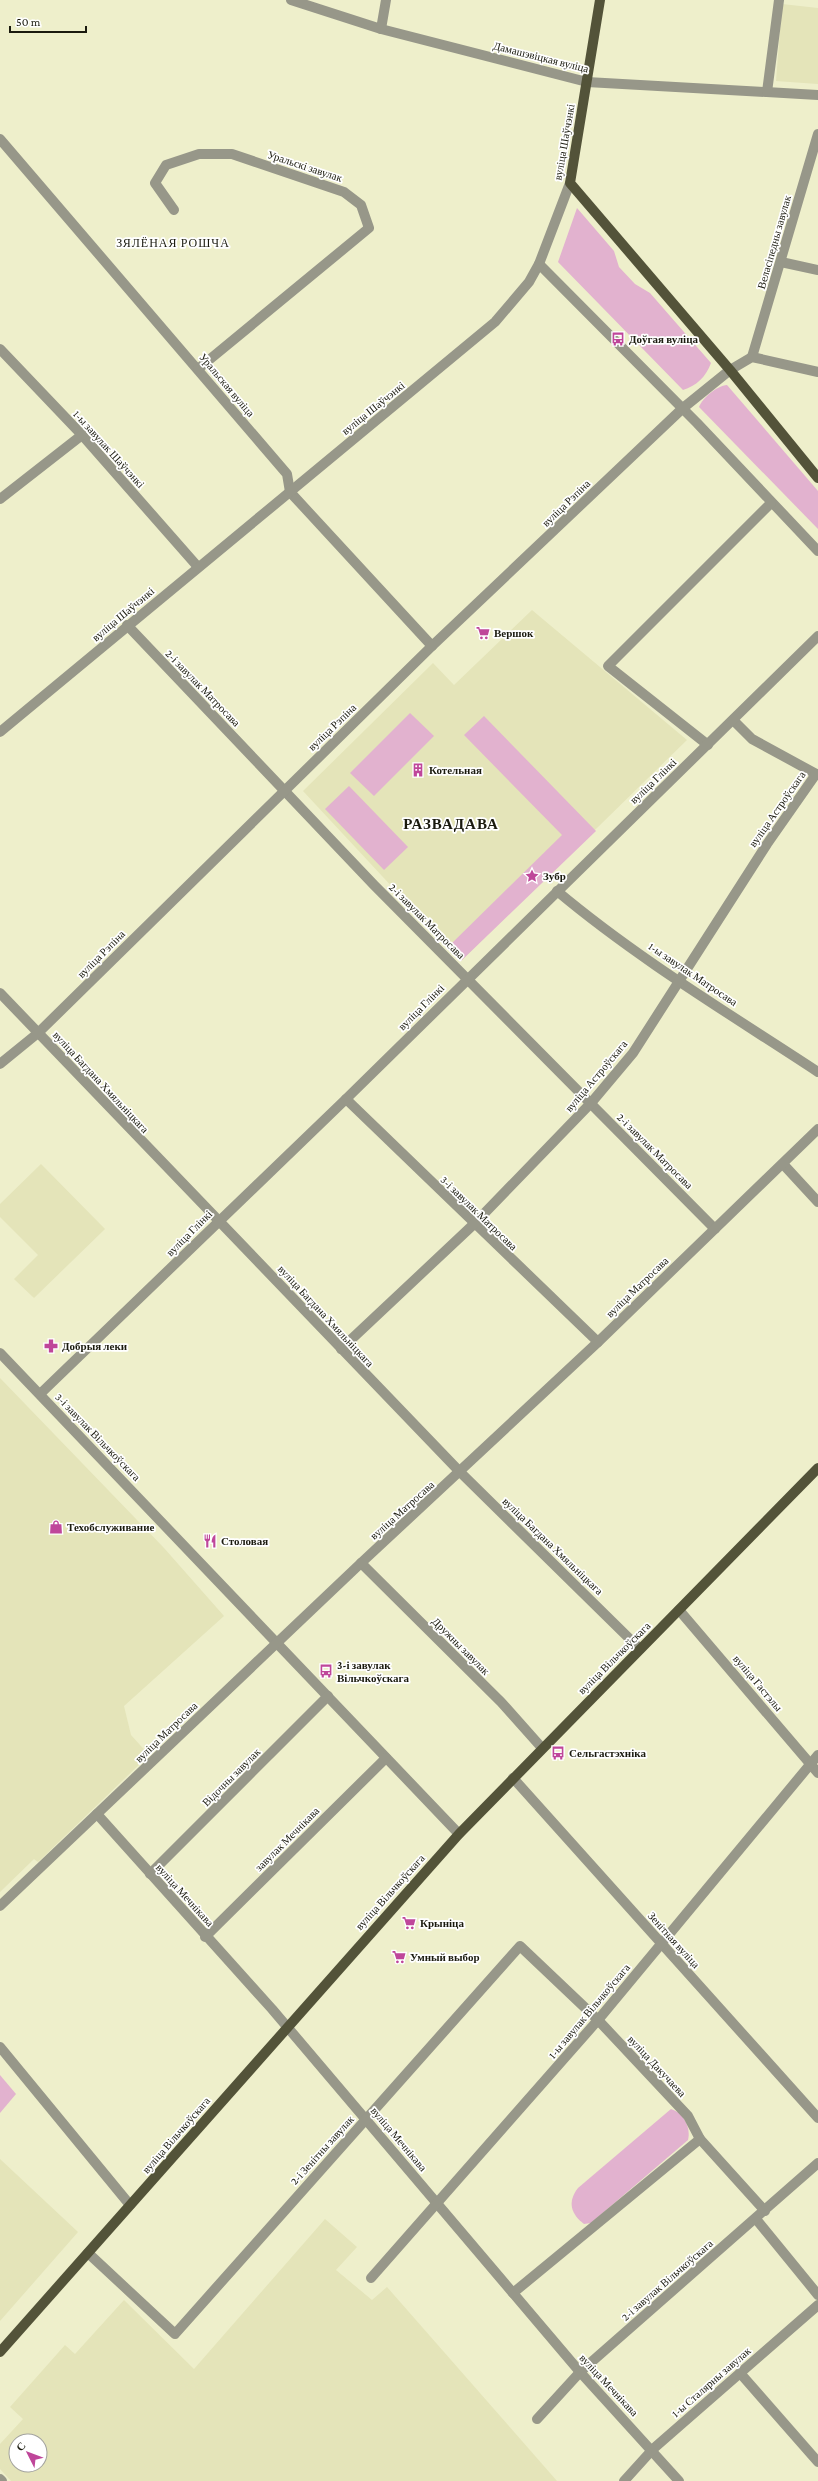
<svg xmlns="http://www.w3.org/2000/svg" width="818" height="2481" font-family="'Crimson Pro',serif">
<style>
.built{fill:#e4e4b9;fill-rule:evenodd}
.green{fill:#e2b2cf}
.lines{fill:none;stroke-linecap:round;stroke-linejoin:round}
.minor{stroke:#979789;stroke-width:10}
.major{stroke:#535339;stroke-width:10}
.labels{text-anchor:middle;stroke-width:3.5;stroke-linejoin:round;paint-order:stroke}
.street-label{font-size:11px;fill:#1a1a0e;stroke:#fff}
.poi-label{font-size:11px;font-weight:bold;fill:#1a1a0e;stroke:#fff;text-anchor:start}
.neighbourhood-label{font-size:12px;letter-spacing:1px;fill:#1a1a0e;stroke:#fff}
.district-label{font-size:15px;font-weight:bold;letter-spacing:1px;fill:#1a1a0e;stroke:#fff}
</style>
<rect width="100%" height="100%" fill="#eeefcb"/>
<g class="built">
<polygon points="782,4 818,8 818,84 776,81"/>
<polygon points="532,610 687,740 461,961 303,791 433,663 454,685"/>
<polygon points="41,1164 105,1229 34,1298 14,1279 38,1255 0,1217 0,1204"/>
<polygon points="0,1378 164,1548 224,1616 124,1706 131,1735 149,1755 38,1862 34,1859 0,1892"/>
<polygon points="0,2159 78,2232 0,2321"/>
<path d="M325 2219 357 2247 336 2270 372 2300 387 2287 557 2481H11L0 2469V2444L23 2419 10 2407 65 2345 75 2354 124 2300 194 2369ZM16 2441H40V2465H16Z"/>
</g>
<g class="green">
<path d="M577 208 614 251 619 267 635 284 650 293 711 363C706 377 696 386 683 390L558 262Z"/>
<path d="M727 385 818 491V529L699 407C703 397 717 386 727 385Z"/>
<polygon points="410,713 434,736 374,796 350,773"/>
<polygon points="484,716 596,831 461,961 448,947 562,835 464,735"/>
<polygon points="349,786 408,847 384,870 325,809"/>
<polygon points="0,2075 16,2094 0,2113"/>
<path d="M671 2109C684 2113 691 2128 688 2140L591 2223 584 2224C571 2214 567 2202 578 2188Z"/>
</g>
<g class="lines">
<g class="minor">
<polyline points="291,0 381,29 587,82 818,95"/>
<polyline points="381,29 386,0"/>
<polyline points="767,92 779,0"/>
<polyline points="0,139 287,474 290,492 432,646"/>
<polyline points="174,210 155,183 166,165 199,154 232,154 344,192 361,205 369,228 198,369"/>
<polyline points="781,262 818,270"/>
<polyline points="539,264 697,423 818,551"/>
<polyline points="0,349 82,435 198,567"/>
<polyline points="752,357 818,134"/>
<polyline points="0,499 82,435"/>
<polyline points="127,625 374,885 715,1229"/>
<polyline points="733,720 752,739 818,775"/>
<polyline points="0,732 495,322 529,282 539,264 570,183"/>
<polyline points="708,745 608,666 771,503"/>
<path d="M557 891C638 959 730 1014 818 1072"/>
<polyline points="0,993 460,1472 640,1649"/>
<polyline points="0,1064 38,1033 432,646 683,408 730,370 752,357 818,372"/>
<polyline points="346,1099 598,1342"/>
<polyline points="783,1164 818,1202"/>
<polyline points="341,1349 474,1224 591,1103 633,1053 767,844 816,774"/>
<polyline points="0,1353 459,1834"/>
<polyline points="40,1394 346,1099 818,636"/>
<polyline points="361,1563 501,1702 542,1748"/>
<polyline points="679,1610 818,1773"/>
<polyline points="513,1778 818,2118"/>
<polyline points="97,1814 272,2009 580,2372 679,2481"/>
<polyline points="150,1874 328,1696"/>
<polyline points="0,1906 361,1563 598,1342 818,1129"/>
<polyline points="205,1937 386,1758"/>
<polyline points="0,2047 130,2205"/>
<polyline points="756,2219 818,2295"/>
<polyline points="88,2253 175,2334 520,1946 598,2020 688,2116 700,2139 765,2211"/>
<polyline points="371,2278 598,2020 818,1755"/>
<polyline points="513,2293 700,2139"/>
<polyline points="740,2373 818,2462"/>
<polyline points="537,2419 580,2372 818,2163"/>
<polyline points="0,2479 2,2481"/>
<polyline points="624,2481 653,2449 818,2305"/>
</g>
<g class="major">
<polyline points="600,0 570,183 730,370 818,478"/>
<polyline points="0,2352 459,1834 818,1468"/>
</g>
</g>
<defs>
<g id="bus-bare" transform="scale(1.08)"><path d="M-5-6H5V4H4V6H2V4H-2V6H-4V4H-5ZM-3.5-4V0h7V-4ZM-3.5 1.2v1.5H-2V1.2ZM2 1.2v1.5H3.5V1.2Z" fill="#bf469a" stroke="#fff" stroke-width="2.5" paint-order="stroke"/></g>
<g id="supermarket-bare" transform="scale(1.08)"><path d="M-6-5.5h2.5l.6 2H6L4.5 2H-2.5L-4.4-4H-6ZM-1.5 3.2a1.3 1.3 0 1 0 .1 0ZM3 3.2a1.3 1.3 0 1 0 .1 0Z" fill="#bf469a" stroke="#fff" stroke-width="2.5" paint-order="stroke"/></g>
<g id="building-bare" transform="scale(1.08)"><path d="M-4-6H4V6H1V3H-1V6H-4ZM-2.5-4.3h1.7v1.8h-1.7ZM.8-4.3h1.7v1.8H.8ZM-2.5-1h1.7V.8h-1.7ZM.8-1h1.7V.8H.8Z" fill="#bf469a" stroke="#fff" stroke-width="2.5" paint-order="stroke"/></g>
<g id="sight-bare" transform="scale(1.08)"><path d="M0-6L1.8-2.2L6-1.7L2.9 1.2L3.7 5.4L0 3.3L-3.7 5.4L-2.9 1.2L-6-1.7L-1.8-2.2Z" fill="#bf469a" stroke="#fff" stroke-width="2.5" paint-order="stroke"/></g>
<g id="pharmacy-bare" transform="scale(1.08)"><path d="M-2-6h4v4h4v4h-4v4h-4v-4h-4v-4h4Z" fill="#bf469a" stroke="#fff" stroke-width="2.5" paint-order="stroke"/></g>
<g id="shop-bare" transform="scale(1.08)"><path d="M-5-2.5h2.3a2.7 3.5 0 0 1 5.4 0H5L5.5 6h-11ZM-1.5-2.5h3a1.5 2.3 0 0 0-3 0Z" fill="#bf469a" stroke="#fff" stroke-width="2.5" paint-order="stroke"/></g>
<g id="restaurant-bare" transform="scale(1.08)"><path d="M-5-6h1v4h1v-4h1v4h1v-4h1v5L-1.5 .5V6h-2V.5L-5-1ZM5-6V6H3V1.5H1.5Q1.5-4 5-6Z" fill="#bf469a" stroke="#fff" stroke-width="2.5" paint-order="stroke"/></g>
</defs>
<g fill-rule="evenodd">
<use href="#bus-bare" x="618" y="339"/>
<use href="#supermarket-bare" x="483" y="633"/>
<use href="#building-bare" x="418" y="770"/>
<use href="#sight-bare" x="532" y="876"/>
<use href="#pharmacy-bare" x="51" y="1346"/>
<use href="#shop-bare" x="56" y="1527"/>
<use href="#restaurant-bare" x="210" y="1541"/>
<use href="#bus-bare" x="326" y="1671"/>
<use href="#bus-bare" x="558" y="1753"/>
<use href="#supermarket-bare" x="409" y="1923"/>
<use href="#supermarket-bare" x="399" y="1957"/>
</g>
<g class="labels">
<g class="street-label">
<text transform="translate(541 57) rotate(14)" y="4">Дамашэвіцкая вуліца</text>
<text transform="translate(564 142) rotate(-80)" y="4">вуліца Шаўчэнкі</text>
<text transform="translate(305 166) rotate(18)" y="4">Уральскі завулак</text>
<text transform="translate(774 242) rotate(-74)" y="4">Веласіпедны завулак</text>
<text transform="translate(227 385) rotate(50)" y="4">Уральская вуліца</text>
<text transform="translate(373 408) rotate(-39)" y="4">вуліца Шаўчэнкі</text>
<text transform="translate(109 449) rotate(48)" y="4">1-ы завулак Шаўчэнкі</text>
<text transform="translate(566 503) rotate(-44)" y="4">вуліца Рэпіна</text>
<text transform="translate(123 614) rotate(-40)" y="4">вуліца Шаўчэнкі</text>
<text transform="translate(203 688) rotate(46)" y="4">2-і завулак Матросава</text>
<text transform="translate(332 727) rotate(-44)" y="4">вуліца Рэпіна</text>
<text transform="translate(653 781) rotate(-44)" y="4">вуліца Глінкі</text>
<text transform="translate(777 809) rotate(-55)" y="4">вуліца Астроўскага</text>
<text transform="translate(427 921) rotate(45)" y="4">2-і завулак Матросава</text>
<text transform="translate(101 954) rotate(-45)" y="4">вуліца Рэпіна</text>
<text transform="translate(693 974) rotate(34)" y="4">1-ы завулак Матросава</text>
<text transform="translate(421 1007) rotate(-45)" y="4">вуліца Глінкі</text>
<text transform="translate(596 1076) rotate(-50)" y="4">вуліца Астроўскага</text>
<text transform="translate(101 1082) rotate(47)" y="4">вуліца Багдана Хмяльніцкага</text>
<text transform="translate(655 1151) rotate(45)" y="4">2-і завулак Матросава</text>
<text transform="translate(479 1213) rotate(44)" y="4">3-і завулак Матросава</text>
<text transform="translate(189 1233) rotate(-45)" y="4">вуліца Глінкі</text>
<text transform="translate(637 1287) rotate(-44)" y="4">вуліца Матросава</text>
<text transform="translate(326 1316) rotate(47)" y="4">вуліца Багдана Хмяльніцкага</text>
<text transform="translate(98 1437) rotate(46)" y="4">3-і завулак Вільчкоўскага</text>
<text transform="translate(402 1510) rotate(-42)" y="4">вуліца Матросава</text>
<text transform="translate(553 1546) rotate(44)" y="4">вуліца Багдана Хмяльніцкага</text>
<text transform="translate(461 1646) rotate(45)" y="4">Дружны завулак</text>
<text transform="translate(614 1658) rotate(-45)" y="4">вуліца Вільчкоўскага</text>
<text transform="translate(758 1683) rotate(50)" y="4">вуліца Гастэлы</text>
<text transform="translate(166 1732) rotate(-44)" y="4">вуліца Матросава</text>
<text transform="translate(231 1777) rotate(-45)" y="4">Відочны завулак</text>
<text transform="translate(287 1839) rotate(-45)" y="4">завулак Мечнікава</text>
<text transform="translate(390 1892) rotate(-48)" y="4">вуліца Вільчкоўскага</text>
<text transform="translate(185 1895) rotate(48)" y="4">вуліца Мечнікава</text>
<text transform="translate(674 1940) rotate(48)" y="4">Зенітная вуліца</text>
<text transform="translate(589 2011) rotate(-50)" y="4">1-ы завулак Вільчкоўскага</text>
<text transform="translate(657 2066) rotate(47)" y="4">вуліца Дакучаева</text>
<text transform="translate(176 2135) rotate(-49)" y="4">вуліца Вільчкоўскага</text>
<text transform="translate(399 2139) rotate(50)" y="4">вуліца Мечнікава</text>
<text transform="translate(322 2150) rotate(-48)" y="4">2-і Зенітны завулак</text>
<text transform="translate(667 2280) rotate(-41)" y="4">2-і завулак Вільчкоўскага</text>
<text transform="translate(711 2382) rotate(-41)" y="4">1-ы Сталярны завулак</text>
<text transform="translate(609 2385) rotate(47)" y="4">вуліца Мечнікава</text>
</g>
<g class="poi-label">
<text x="629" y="343">Доўгая вуліца</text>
<text x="494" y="637">Вершок</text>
<text x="429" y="774">Котельная</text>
<text x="543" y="880">Зубр</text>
<text x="62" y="1350">Добрыя леки</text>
<text x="67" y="1531">Техобслуживание</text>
<text x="221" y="1545">Столовая</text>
<text x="337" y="1669">3-і завулак<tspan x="337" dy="13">Вільчкоўскага</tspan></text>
<text x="569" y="1757">Сельгастэхніка</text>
<text x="420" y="1927">Крыніца</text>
<text x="410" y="1961">Умный выбор</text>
</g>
<g class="neighbourhood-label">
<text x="173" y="247">ЗЯЛЁНАЯ РОШЧА</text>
</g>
<g class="district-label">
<text x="451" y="829">РАЗВАДАВА</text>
</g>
</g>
<g transform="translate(28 2453) rotate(312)"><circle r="19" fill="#ffffff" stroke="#a3a39f"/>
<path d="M0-3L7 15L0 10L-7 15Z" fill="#bf469a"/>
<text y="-6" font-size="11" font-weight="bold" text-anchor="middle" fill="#1a1a0e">С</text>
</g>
<path d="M10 26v6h76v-6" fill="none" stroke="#1a1a0e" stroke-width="2"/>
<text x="16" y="26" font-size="12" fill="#1a1a0e" stroke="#ffffff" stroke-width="3" paint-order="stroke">50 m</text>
</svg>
